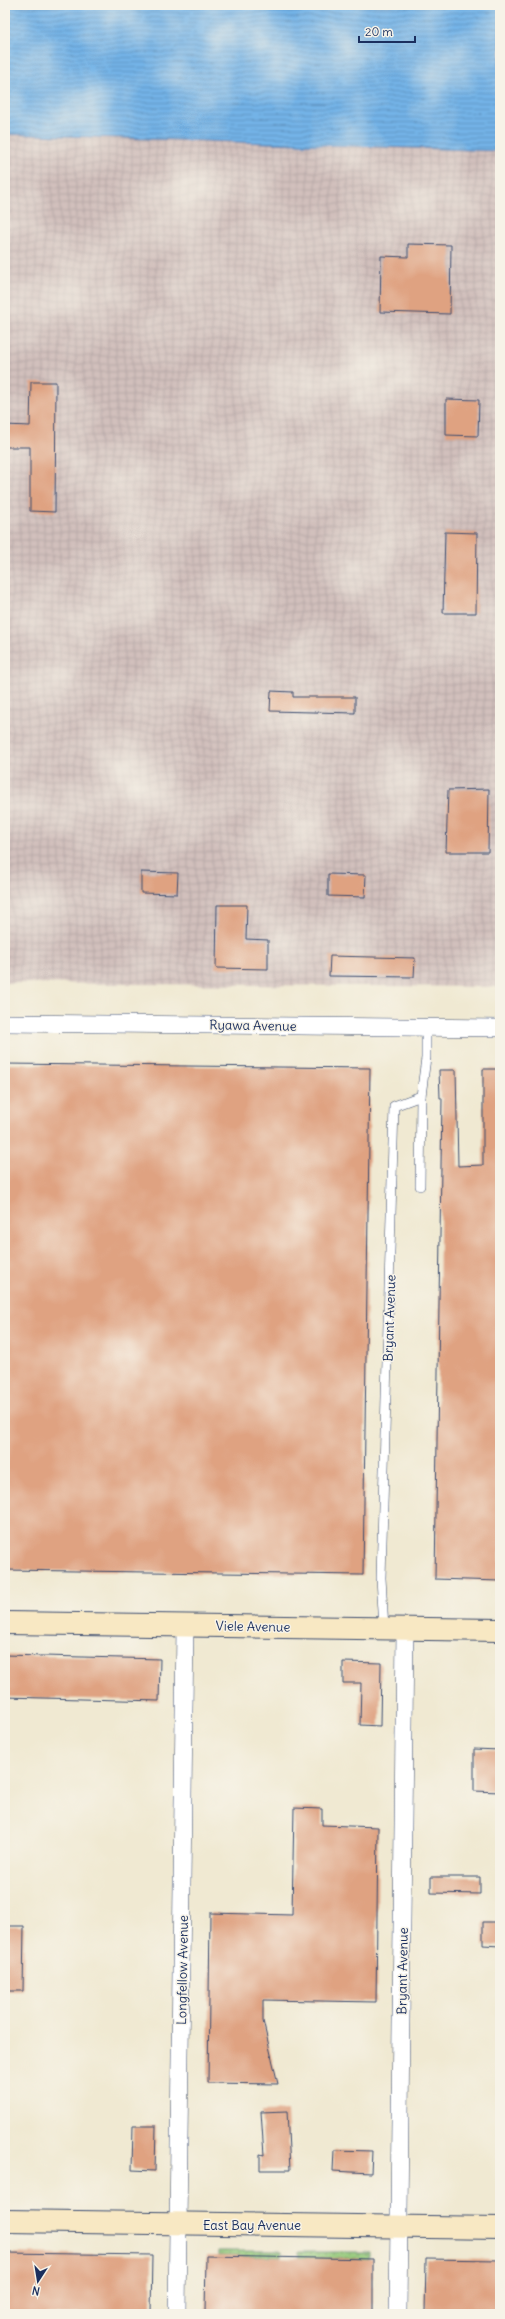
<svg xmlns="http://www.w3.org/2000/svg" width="505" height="2319" font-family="Delius,sans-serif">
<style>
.industrial{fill:url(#industrial-grid)}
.grass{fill:url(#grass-dots);stroke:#587c6c}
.water{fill:url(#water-rules);stroke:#4771a2}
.building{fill:#dfa281}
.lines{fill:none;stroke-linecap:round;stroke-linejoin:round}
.lane-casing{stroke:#3b4b6f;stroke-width:10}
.street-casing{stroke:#3b4b6f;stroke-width:18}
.secondary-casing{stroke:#3b4b6f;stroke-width:24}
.lane{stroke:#fff;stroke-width:9}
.street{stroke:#fff;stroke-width:17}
.secondary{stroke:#f8e8c3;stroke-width:22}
.labels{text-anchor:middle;stroke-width:3;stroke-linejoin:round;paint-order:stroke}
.street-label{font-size:13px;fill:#1b2f5e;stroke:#f7f3e8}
</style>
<defs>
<pattern id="industrial-grid" width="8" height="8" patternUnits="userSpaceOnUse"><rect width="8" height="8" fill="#d1c0bc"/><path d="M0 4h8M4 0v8" fill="none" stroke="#b3a5a4"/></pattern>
<pattern id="grass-dots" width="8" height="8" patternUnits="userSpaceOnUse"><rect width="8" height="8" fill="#96ca7b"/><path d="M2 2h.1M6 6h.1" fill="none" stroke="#7aa468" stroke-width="1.8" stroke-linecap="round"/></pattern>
<pattern id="water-rules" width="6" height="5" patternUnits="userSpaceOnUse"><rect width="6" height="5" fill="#73b3e7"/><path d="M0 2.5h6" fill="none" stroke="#5e92be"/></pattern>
</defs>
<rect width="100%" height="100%" fill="#f7f3e8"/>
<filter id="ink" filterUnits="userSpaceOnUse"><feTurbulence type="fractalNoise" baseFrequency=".025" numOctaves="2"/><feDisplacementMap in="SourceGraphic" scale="8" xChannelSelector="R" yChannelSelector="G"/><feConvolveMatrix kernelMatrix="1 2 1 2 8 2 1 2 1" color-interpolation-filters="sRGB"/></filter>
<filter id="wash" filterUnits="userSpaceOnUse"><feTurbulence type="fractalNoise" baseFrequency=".012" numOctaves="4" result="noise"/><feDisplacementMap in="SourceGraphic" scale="16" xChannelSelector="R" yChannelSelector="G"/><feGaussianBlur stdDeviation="0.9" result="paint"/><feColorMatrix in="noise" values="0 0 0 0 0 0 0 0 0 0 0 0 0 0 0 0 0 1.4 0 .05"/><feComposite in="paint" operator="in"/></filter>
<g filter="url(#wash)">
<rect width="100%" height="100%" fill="#f0e9d2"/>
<polygon class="industrial" points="5,134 500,150 500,987 5,983"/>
<g class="grass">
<polygon points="218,2251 281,2251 281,2257 218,2256"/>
<polygon points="299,2252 369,2252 369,2259 300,2258"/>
</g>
<polygon class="water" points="5,5 500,5 500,151 5,134"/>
<g id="blocks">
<g class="building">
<polygon points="408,244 451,245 450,314 380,312 381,256 408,257"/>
<polygon points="31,382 56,382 55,512 30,511 30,447 5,447 5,425 30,426"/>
<polygon points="446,399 479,400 478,436 446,435"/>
<polygon points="445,532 477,533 476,613 443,613"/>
<polygon points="271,691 293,692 293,697 355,697 355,713 270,711"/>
<polygon points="489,789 488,852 446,852 448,790"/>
<polygon points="141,872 178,873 177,894 141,893"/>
<polygon points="328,874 366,875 365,897 328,896"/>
<polygon points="217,905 247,905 246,939 268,940 268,969 216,968"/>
<polygon points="330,956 415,958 414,977 329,976"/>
<polygon points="5,1064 370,1068 363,1575 5,1570"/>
<polygon points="483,1069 500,1069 500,1581 435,1579 442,1098 440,1098 439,1070 456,1070 458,1166 483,1165"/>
<polygon points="5,1655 160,1659 159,1701 5,1697"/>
<polygon points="343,1662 381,1663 380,1726 360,1725 361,1683 343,1683"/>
<polygon points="474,1749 500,1750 500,1792 474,1791"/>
<polygon points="294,1808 322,1809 322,1825 378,1827 376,2002 263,2000 263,2021 278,2084 208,2083 210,1913 292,1915"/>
<polygon points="431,1877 480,1877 480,1894 431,1893"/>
<polygon points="483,1922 500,1922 500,1946 483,1945"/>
<polygon points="5,1926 24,1926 23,1991 5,1991"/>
<polygon points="287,2111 290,2170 260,2170 260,2154 264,2155 261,2112"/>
<polygon points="133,2126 156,2126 155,2171 132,2170"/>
<polygon points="334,2150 372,2151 371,2173 333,2171"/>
<polygon points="5,2253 152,2255 151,2314 5,2314"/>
<polygon points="206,2256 373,2259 373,2314 205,2314"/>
<polygon points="426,2259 500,2260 500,2314 425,2314"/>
</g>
</g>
</g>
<g filter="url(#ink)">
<use href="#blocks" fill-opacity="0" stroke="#3b4b6f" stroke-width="1"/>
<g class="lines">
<g class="lane-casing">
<g id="lane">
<polyline points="420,1186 421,1096"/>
<polyline points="384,1628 381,1578 394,1106 421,1096 426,1058 426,1027"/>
</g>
</g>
<g class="street-casing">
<g id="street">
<polyline points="5,1023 500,1028"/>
<polyline points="177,2314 185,1625"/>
<polyline points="398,2314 405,1629"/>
</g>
</g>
<g class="secondary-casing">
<g id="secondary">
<polyline points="5,1623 500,1630"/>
<polyline points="5,2221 500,2228"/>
</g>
</g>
<use href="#lane" class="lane"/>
<use href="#street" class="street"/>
<use href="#secondary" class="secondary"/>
</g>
</g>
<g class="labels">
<g class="street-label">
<text transform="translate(253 1025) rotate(1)" y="5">Ryawa Avenue</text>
<text transform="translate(389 1318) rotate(-88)" y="5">Bryant Avenue</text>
<text transform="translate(253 1626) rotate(1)" y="5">Viele Avenue</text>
<text transform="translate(182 1970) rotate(-89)" y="5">Longfellow Avenue</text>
<text transform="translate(402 1971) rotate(-89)" y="5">Bryant Avenue</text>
<text x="252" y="2230">East Bay Avenue</text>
</g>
</g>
<rect width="505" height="2319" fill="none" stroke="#f7f3e8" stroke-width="20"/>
<g transform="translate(38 2281) rotate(192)" stroke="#f7f3e8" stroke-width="3" paint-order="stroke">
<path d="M0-3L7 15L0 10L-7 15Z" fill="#1b2f5e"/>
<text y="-6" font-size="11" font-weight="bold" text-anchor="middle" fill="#1b2f5e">N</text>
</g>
<path d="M359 36v6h56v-6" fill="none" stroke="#1b2f5e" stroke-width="2"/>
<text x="365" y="36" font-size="12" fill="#1b2f5e" stroke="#f7f3e8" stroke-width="3" paint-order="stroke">20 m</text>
</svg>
